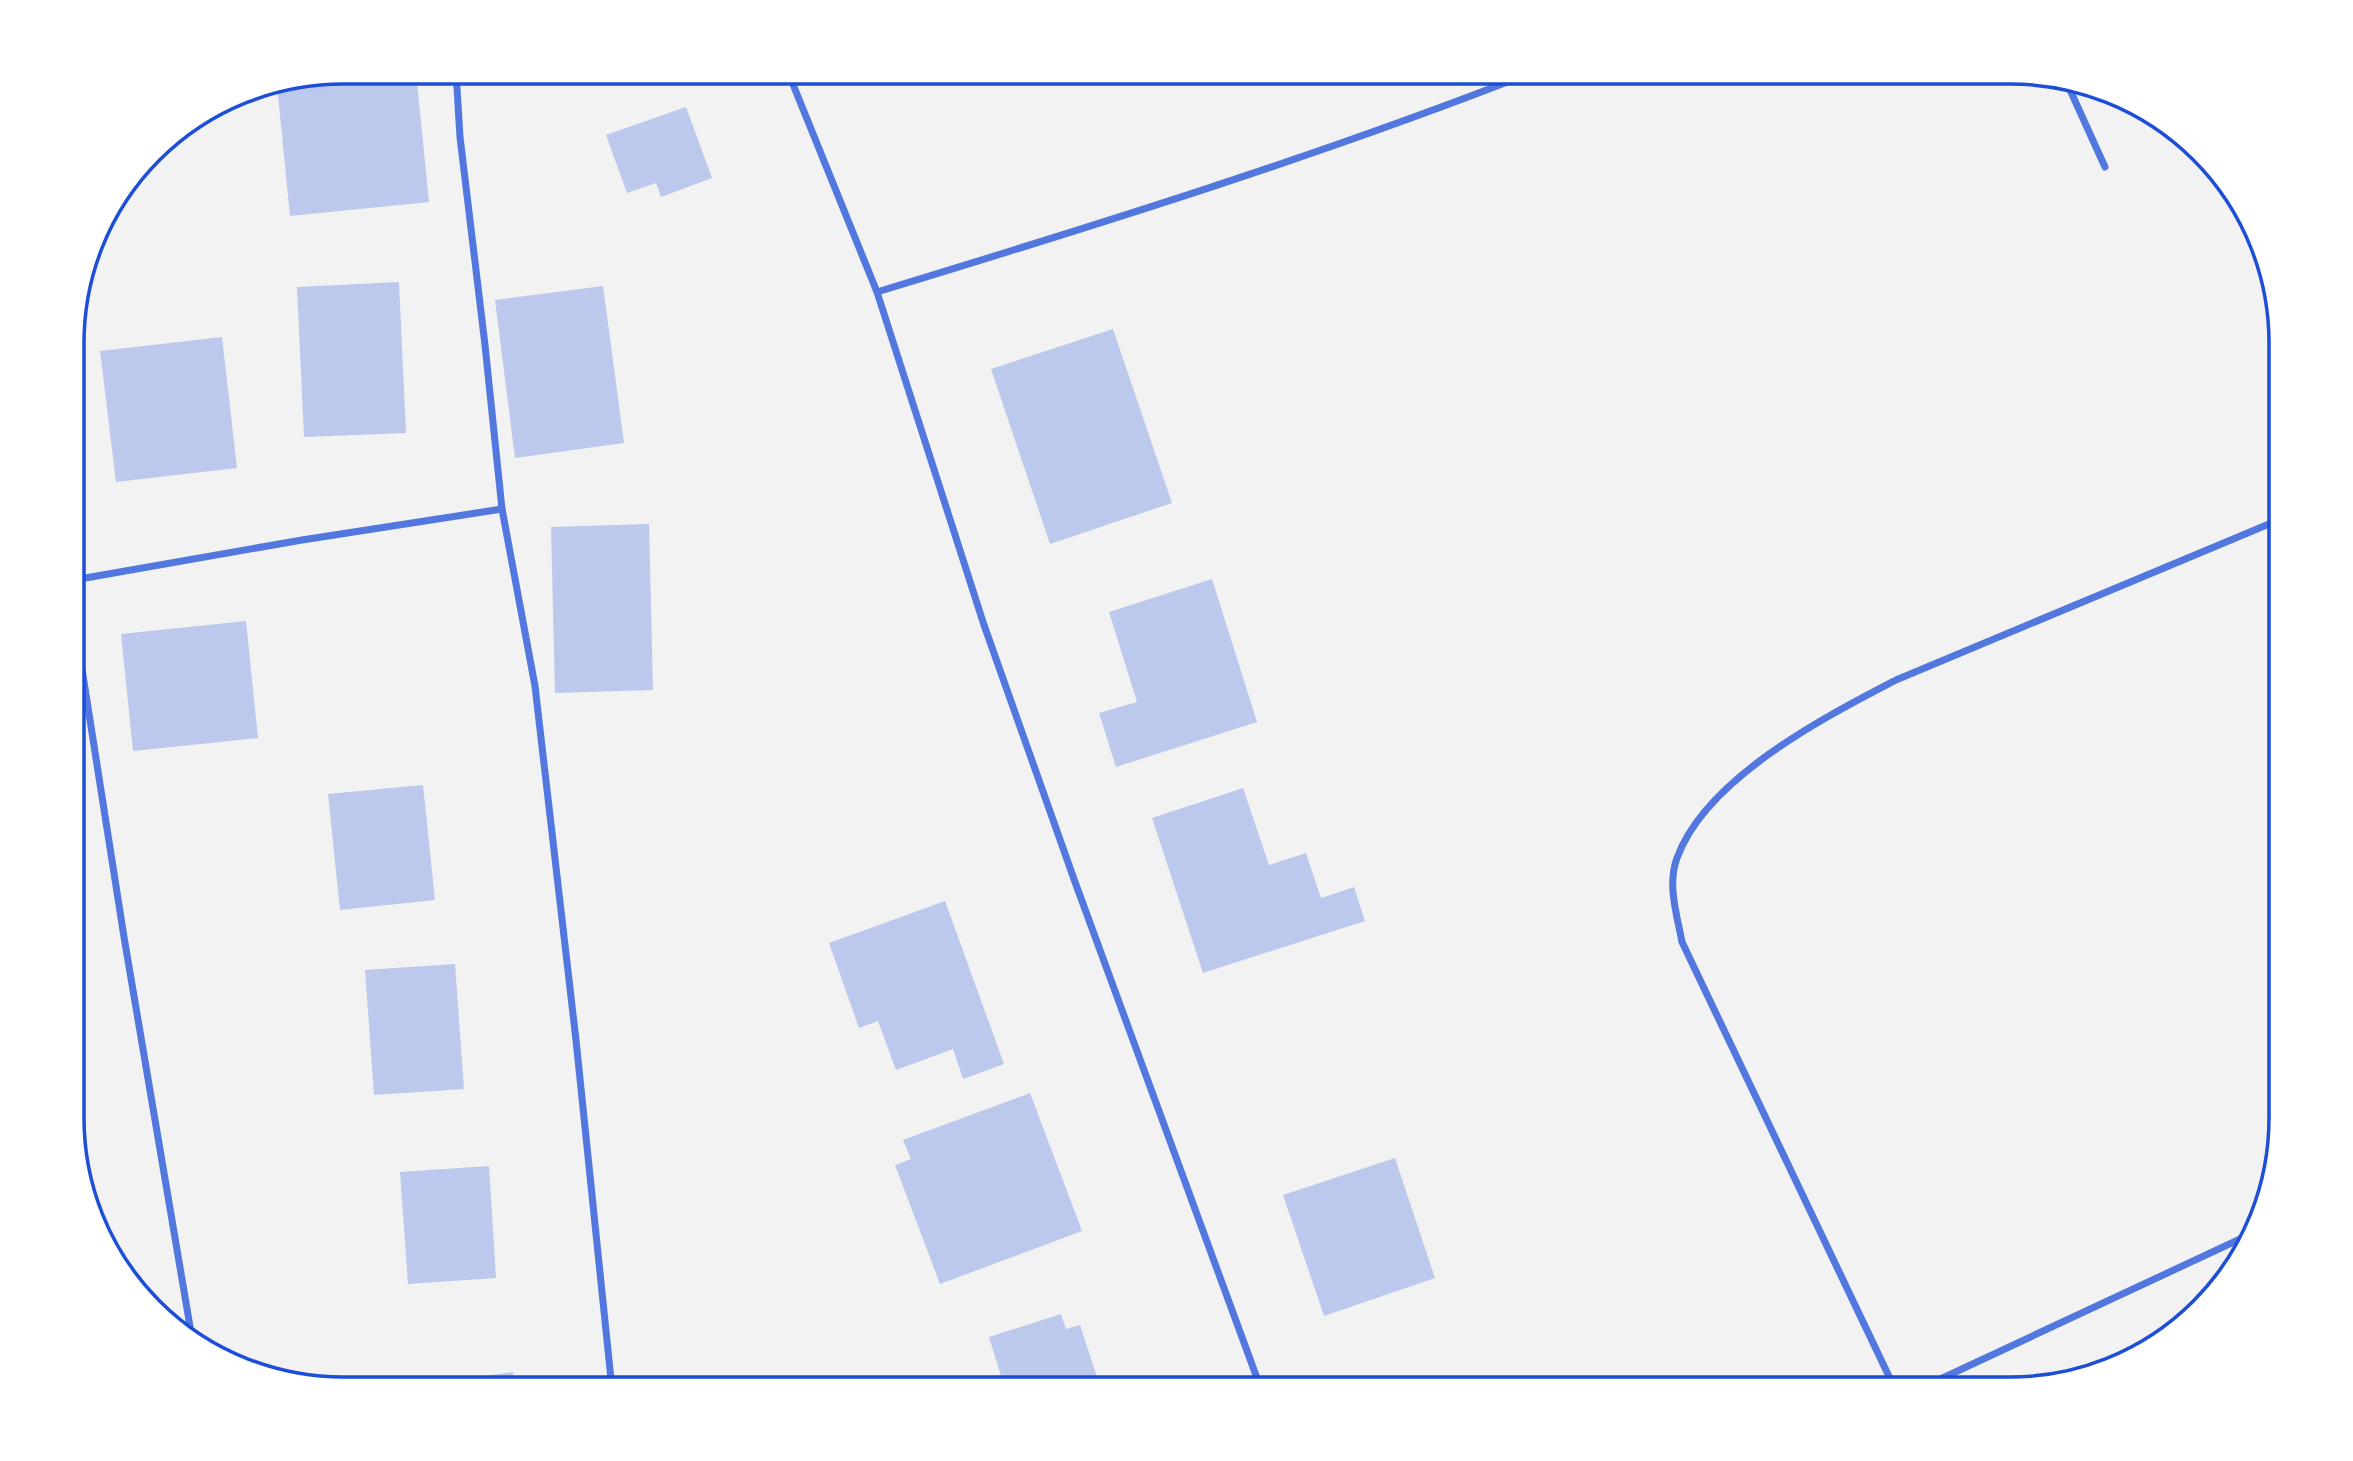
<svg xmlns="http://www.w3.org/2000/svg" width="2353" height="1461" font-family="'PT Sans',sans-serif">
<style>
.building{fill:#bdc9ec}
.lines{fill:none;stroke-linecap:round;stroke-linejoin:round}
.minor{stroke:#5277de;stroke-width:7}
.rim{fill:none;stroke:#1d4ed8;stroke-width:3.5}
</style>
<rect width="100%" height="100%" fill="#f2f2f2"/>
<g class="building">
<polygon points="343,72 416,72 429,202 290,216 277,85"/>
<polygon points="686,107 712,178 661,197 656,183 627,193 606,135"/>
<polygon points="399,282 406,433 304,437 297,287"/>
<polygon points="603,286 624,443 515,458 495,300"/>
<polygon points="1113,329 1172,503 1050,544 991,369"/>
<polygon points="222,337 237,468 116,482 100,351"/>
<polygon points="74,471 82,509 74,510"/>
<polygon points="649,524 653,690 555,693 551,527"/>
<polygon points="1212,579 1257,722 1116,767 1099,713 1137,702 1109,612"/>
<polygon points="246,621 258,738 133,751 121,634"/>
<polygon points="423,785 435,900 340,910 328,794"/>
<polygon points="1243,788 1269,865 1306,853 1321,898 1354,887 1365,921 1203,973 1152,818"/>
<polygon points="945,901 1004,1064 963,1079 953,1049 896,1070 878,1021 859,1028 829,943"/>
<polygon points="455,964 464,1089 374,1095 365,970"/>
<polygon points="1030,1093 1082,1231 940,1284 895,1165 911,1159 903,1140"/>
<polygon points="1395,1158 1435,1278 1324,1316 1283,1195"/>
<polygon points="489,1166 496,1278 408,1284 400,1172"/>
<polygon points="1061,1314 1066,1329 1080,1325 1101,1389 1005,1389 989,1337"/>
<polygon points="513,1372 515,1389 435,1389 434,1382"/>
</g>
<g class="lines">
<g class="minor">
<polyline points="456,72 460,137 485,345 502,509 535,686 576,1040 612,1389"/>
<polyline points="788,72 877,292 984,625 1075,882 1261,1389"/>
<polyline points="2066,81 2105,167"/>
<path d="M877 292C1097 225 1319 156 1533 72"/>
<polyline points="74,580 302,540 502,509"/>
<polyline points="74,618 124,937 193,1344"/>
<path d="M1895 1389 1682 942C1677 915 1667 885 1677 858 1706 778 1825 717 1896 680L2281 519"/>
<polyline points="1919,1389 2253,1233"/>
</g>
</g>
<path d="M0 0H2353V1461H0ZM343 84H2010A259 259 0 0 1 2269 343V1118A259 259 0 0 1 2010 1377H343A259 259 0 0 1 84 1118V343A259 259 0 0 1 343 84Z" fill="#fff" fill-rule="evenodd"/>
<path class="rim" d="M343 84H2010A259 259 0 0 1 2269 343V1118A259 259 0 0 1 2010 1377H343A259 259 0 0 1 84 1118V343A259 259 0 0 1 343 84Z"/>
</svg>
